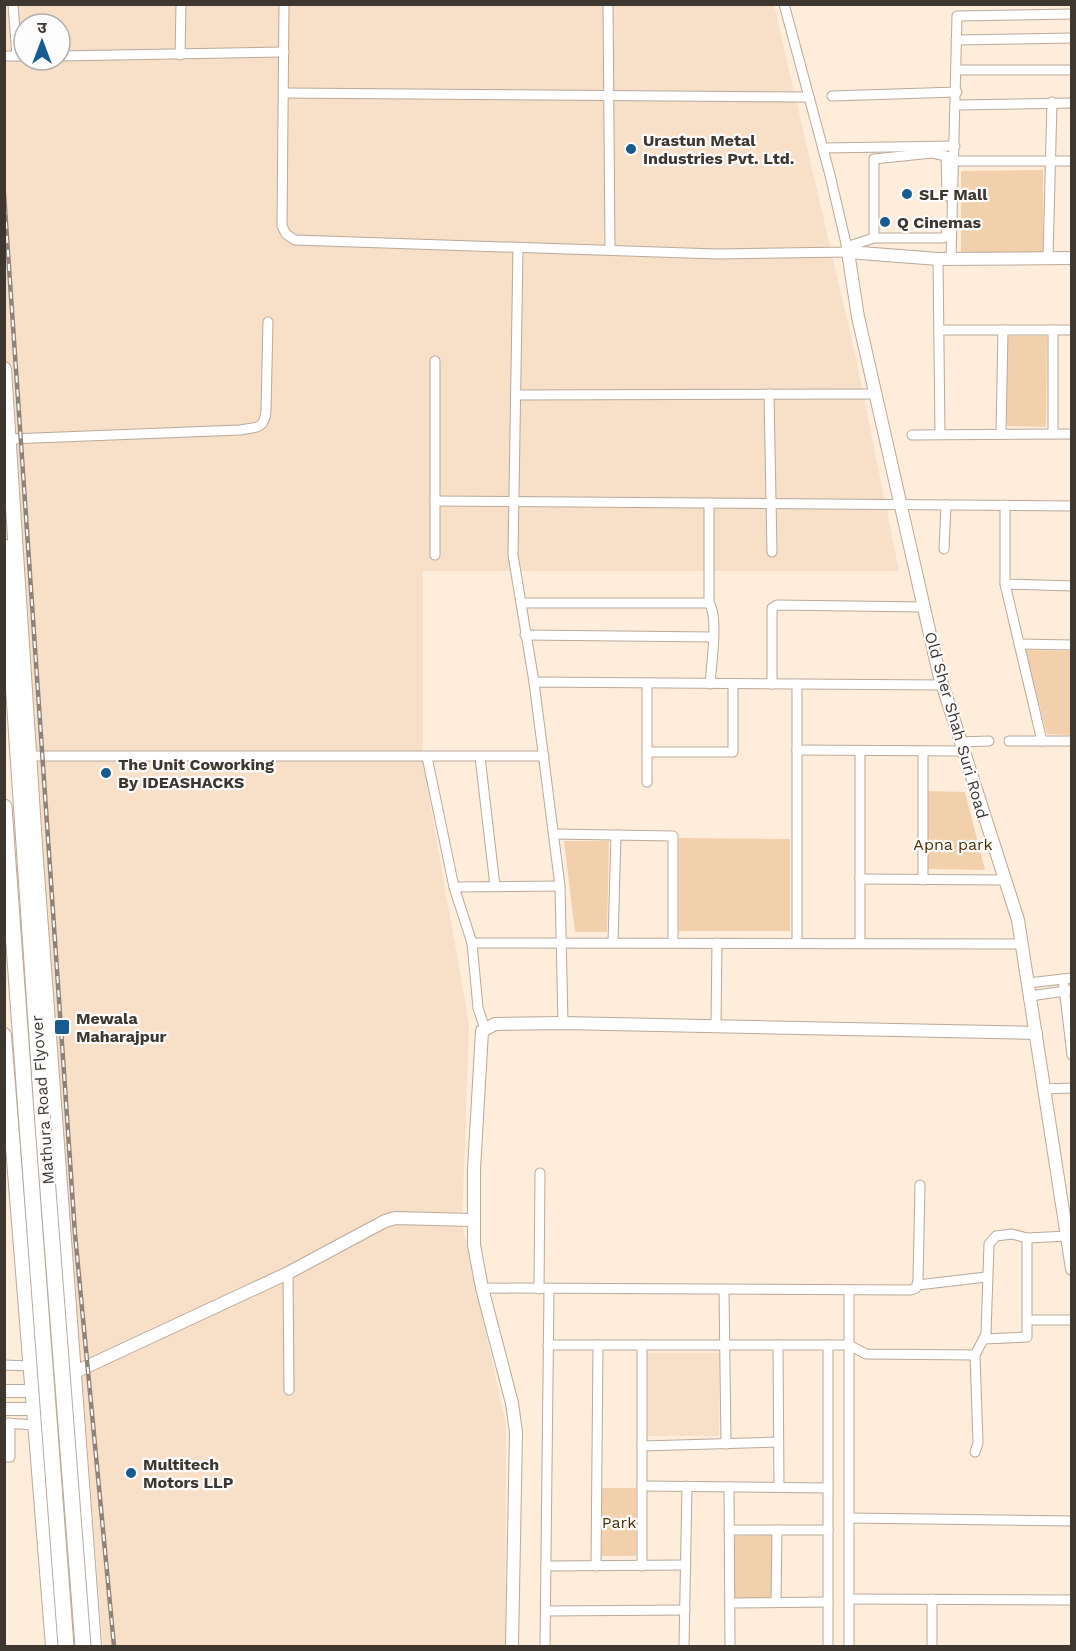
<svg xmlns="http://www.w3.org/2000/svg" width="1076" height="1651" font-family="'Work Sans','Noto Sans Devanagari',sans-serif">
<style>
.built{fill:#f7dfc8;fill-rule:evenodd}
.green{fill:#f3d0ac}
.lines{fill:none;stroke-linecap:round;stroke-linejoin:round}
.minor-casing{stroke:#b9a998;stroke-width:11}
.tertiary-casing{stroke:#b9a998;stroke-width:14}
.secondary-casing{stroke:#b9a998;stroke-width:16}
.trunk-casing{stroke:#b9a998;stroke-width:17}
.minor{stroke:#fff;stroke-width:9}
.tertiary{stroke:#fff;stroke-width:12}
.secondary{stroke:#fff;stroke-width:14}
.trunk{stroke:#fff;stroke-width:15}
.rail-casing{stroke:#8e8378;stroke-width:4.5}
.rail{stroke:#fdfdfd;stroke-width:2;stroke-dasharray:7;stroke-linecap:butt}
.trunk-bridge-casing{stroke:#b9a998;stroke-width:17;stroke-linecap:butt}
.trunk-bridge{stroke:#fff;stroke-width:15}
.poi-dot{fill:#185b90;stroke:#fdfdfd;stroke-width:2}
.labels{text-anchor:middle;stroke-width:4.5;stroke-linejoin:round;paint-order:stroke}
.poi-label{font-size:16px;font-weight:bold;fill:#3e3730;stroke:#fdfdfd;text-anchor:start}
.street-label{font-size:16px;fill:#3e3730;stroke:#fdfdfd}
.park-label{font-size:16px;fill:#4d2e03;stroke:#fdfdfd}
</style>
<rect width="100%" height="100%" fill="#feeddb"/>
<g class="built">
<path d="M4 5H774L856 358 899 571H423V764L469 1023 462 1224 506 1424 505 1646H103L5 396ZM24 24H60V60H24Z"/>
<polygon points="647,1353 720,1353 719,1436 647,1436"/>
</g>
<g class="green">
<polygon points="1043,170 1043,252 961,252 961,171"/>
<polygon points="1007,336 1047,336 1046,427 1007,426"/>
<polygon points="1025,650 1071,651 1071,735 1047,734"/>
<polygon points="928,791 965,792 985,870 928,869"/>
<polygon points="679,838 790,839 790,931 679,931"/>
<polygon points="564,841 609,841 607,932 575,932"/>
<rect x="602" y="1488" width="34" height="68"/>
<polygon points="773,1535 773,1598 734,1598 734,1536"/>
</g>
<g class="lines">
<g class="minor-casing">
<g id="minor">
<polyline points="13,4 17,56"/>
<polyline points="284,4 282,226 286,234 295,240 717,254 848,252 830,175 784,4"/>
<polyline points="608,4 610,250"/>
<polyline points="956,40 1072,38"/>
<polyline points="180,55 181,4"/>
<polyline points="4,56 24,56"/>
<polyline points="60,56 284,52"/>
<polyline points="957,70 1072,70"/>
<polyline points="284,93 809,97"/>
<polyline points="832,96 957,92"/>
<polyline points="957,105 1072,103"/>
<polyline points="823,148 955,146"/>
<polyline points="954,161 1072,161"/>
<polyline points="874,238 874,159 932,153 946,156 947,196"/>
<polyline points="846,247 874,238 941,238 946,237 947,227"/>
<polyline points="518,248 513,555 534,682"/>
<polyline points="1048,258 1052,102"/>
<polyline points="938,259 940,434"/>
<polyline points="951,259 957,16 1072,14"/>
<polyline points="940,330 1072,330"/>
<polyline points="435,361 435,555"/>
<polyline points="769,394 772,552"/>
<polyline points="517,395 876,394"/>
<polyline points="1001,434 1003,330"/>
<polyline points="1053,434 1053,330"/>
<polyline points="912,435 1072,434"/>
<path d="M10 439 240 430C256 427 264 430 266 411L268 322"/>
<polyline points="435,501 1072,506"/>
<path d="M709 503V603C719 617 711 666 710 684"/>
<polyline points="1005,505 1005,584 1042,741"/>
<polyline points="944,549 946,505"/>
<polyline points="1005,584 1072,586"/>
<polyline points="521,603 709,603"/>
<polyline points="525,635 713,637"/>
<polyline points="1019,644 1072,645"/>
<polyline points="647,684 647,782"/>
<polyline points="772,684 772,608 777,605 924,607"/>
<polyline points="1009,741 1072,741"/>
<polyline points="960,742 989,741"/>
<polyline points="797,750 962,751"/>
<polyline points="923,751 923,880"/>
<polyline points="647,752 733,752 733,684"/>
<polyline points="29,756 544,756"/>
<polyline points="427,757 454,887 472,943 478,1008 485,1029"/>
<polyline points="480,757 495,886"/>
<polyline points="554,834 673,836 673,942"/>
<polyline points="860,879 1004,880"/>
<polyline points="454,887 560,886"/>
<polyline points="613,942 616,835"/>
<polyline points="472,943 1021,944"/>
<polyline points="797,943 797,684"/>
<polyline points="860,943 860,751"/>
<polyline points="1063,979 1072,1055"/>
<polyline points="1028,983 1072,978"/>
<polyline points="1030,996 1072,990"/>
<polyline points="563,1023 560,886 534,682 943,685"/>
<polyline points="716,1024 717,943"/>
<polyline points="1044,1089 1072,1088"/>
<polyline points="1027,1238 1068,1236"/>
<polyline points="288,1273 289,1390"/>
<polyline points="918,1285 986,1277"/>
<polyline points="482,1288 911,1290 916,1288 918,1280 920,1185"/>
<polyline points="539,1289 540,1173"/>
<polyline points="724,1291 726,1444"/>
<polyline points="849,1291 849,1646"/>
<polyline points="1028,1320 1072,1320"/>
<polyline points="548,1345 849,1345 866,1354 975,1355"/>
<polyline points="642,1345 642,1566"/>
<polyline points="778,1345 779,1487"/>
<polyline points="4,1365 31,1366"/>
<polyline points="5,1423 35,1425"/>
<polyline points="642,1446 778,1442"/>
<polyline points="975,1452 978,1443 975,1355 986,1334 989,1244 996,1236 1012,1234 1027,1238 1027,1337 984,1339"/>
<polyline points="4,1457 10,1457 10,1423"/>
<polyline points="642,1486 828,1488"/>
<polyline points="729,1487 730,1646"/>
<polyline points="850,1518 1072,1521"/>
<polyline points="729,1530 828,1530"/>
<polyline points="546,1566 686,1565"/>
<polyline points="596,1566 598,1345"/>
<polyline points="850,1599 1072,1600"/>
<polyline points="776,1602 777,1530"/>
<polyline points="730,1603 828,1602"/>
<polyline points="546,1611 685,1610"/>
<polyline points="545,1646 549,1289"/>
<polyline points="684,1646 687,1486"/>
<polyline points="828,1646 828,1345"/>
<polyline points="932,1646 932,1599"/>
</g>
</g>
<g class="tertiary-casing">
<g id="tertiary">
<polyline points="1072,258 938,259 848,252 858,317 939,674 1018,920 1072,1269"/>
<polyline points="73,1373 288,1273 385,1221 395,1218 472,1220"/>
<polyline points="4,1391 32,1391"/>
<polyline points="4,1409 34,1409"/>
<polyline points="512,1646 516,1432 512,1403 482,1288 474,1245 474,1169 482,1031 495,1024 563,1023 1036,1033"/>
</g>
</g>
<g class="secondary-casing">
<g id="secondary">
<polyline points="4,369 36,860 94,1646"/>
<polyline points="4,1035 53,1646"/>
</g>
</g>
<g class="trunk-casing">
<g id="trunk">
<polyline points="4,547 42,1112"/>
<polyline points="4,807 26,1112"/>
</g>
</g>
<use href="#minor" class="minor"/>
<use href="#tertiary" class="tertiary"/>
<use href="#secondary" class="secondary"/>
<use href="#trunk" class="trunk"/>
<g class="rail-casing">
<polyline id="rail" points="4,194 75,1234 114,1646"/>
</g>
<use href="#rail" class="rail"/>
<g class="trunk-bridge-casing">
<g id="trunk-bridge">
<polyline points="26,1112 66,1646"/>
<polyline points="42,1112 83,1646"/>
</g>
</g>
<use href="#trunk-bridge" class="trunk-bridge"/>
</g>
<g class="poi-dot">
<circle cx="631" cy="149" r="6"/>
<circle cx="907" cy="194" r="6"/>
<circle cx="885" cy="222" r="6"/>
<circle cx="106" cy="773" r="6"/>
<rect x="54" y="1019" width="16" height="16" rx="3"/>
<circle cx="131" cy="1473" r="6"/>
</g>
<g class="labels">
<g class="poi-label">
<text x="643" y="146">Urastun Metal<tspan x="643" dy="18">Industries Pvt. Ltd.</tspan></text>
<text x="919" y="200">SLF Mall</text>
<text x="897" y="228">Q Cinemas</text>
<text x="118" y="770">The Unit Coworking<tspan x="118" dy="18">By IDEASHACKS</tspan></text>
<text x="76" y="1024">Mewala<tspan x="76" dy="18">Maharajpur</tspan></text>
<text x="143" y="1470">Multitech<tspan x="143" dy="18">Motors LLP</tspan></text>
</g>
<g class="street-label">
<text transform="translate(957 725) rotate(74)" y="6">Old Sher Shah Suri Road</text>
<text transform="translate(42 1100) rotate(-94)" y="6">Mathura Road Flyover</text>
</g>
<g class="park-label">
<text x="953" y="850">Apna park</text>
<text x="619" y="1528">Park</text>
</g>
</g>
<rect width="1076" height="1651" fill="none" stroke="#3e3730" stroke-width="12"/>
<g transform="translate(42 42)"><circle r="28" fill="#fdfdfd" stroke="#b1aeab" stroke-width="1.5"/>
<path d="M0-4.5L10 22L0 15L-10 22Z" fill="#185b90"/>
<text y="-9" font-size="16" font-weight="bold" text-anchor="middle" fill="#3e3730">उ</text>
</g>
</svg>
